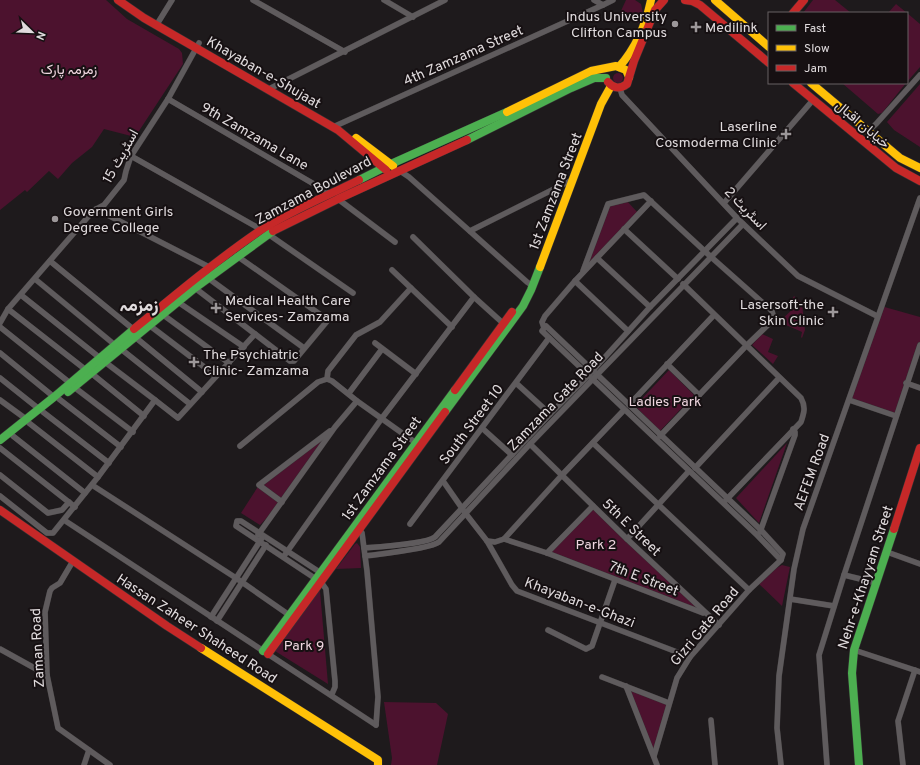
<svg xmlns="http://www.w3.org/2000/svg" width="920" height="765" font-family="Overpass,Vazirmatn,sans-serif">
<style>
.green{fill:#4c122e}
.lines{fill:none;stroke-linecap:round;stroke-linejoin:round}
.street-casing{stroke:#373435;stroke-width:6}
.fast-casing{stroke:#373435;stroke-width:9}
.slow-casing{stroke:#373435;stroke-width:9}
.jam-casing{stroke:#373435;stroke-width:9}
.street{stroke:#5f5b5d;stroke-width:5.5}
.fast{stroke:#4caf50;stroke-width:8}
.slow{stroke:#ffc107;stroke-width:8}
.jam{stroke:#c62828;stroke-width:8}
.poi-dot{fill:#9c9799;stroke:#161012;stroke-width:1.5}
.labels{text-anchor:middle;stroke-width:4;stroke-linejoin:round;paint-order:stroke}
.poi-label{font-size:14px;fill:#e0dbdd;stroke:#161012;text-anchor:start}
.street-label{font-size:14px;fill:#e0dbdd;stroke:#161012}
.park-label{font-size:14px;fill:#efd6df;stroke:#161012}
.district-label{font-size:18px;font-weight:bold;fill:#e0dbdd;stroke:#161012}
</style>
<rect width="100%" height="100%" fill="#1e1a1c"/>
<g class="green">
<polygon points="0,0 106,0 127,19 179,49 182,53 183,64 135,137 104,129 92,147 72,163 58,179 49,171 27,192 25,190 0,210"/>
<polygon points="626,0 635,0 641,4 643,13 639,23 620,13"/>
<polygon points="813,0 835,0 851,13 803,13"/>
<polygon points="896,4 907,13 888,13"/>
<polygon points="907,13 920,24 920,67 907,82"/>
<circle cx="618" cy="78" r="5"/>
<polygon points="842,83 906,83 882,113 878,114"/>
<polygon points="920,84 920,147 894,130 887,122"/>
<polygon points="625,199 639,214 582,274 608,204"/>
<polygon points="794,296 803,304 802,304 805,330 802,338 801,337 802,332 779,322 796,306 791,301"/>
<polygon points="881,306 920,317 920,345 896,416 849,400"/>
<polygon points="762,334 773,339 768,352 778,356 773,364 752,345"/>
<polygon points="669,370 694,395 660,431 635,406"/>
<polygon points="335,427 282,502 260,525 241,513 259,485"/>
<polygon points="787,443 759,523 736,498"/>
<polygon points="593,506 707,615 547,553"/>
<polygon points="357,543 360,547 361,568 336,569 355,544"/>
<polygon points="782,565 790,567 782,606 759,584 771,571"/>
<polygon points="320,591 328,684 275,651 318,592"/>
<polygon points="626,686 669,703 654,756"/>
<polygon points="384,702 436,703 448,714 437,765 391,765 392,758"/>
</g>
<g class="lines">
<g class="street-casing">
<g id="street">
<polyline points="253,0 345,52"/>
<polyline points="384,0 413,17"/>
<polyline points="594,0 603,5 613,0"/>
<polyline points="159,21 172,0"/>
<polyline points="620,88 622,95 737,218 798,276 877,316"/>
<polyline points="269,89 445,0"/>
<polyline points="168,99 331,194"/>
<polyline points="333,127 603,5"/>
<polyline points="868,131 876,124 920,75"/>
<polyline points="131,156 262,230"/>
<polyline points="400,171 409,177 527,282 533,286"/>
<polyline points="338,199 395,242"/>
<polyline points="651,201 575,281 545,316 542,322 544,328 542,331 757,535 781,560"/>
<polyline points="724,203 813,100"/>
<polyline points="96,209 211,268"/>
<polyline points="624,229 678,279"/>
<polyline points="470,231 572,180"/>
<polyline points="268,234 353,293"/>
<polyline points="413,237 474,297 505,325"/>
<polyline points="597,258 650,307"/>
<polyline points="50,261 133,329"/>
<polyline points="392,270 452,327"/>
<polyline points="583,271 608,204 644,195 710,256 772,311 774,319 746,346 660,436"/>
<polyline points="208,278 304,348"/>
<polyline points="35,279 115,345"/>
<polyline points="575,281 628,331"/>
<path d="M683 284 801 398C806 407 804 413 801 422L726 500"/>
<polyline points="195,288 255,334"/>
<polyline points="21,295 100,358"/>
<polyline points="178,302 244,347"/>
<polyline points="8,309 86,370"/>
<polyline points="162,314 229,363"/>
<polyline points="0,323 8,309 93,211 104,205 124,180 126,171 131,156 168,99 199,43"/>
<polyline points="149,325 216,376"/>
<polyline points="0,327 70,383"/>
<polyline points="544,328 546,326 761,530 783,554 781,560 749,590 690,657 677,678 654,756"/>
<polyline points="135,337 202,392"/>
<polyline points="375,343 416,374"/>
<polyline points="121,349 190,404"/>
<polyline points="0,353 54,397"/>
<polyline points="105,362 155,400"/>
<polyline points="667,364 699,395"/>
<polyline points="91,373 144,416"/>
<polyline points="0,378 39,409"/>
<polyline points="327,379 328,371 356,335 380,322 411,288"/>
<polyline points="516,383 550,414"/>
<polyline points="906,383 920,388"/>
<polyline points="74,387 133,432"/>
<polyline points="349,393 382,349"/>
<polyline points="59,399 121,447"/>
<polyline points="0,400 26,419"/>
<polyline points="849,400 896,416"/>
<polyline points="629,405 714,315"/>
<polyline points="43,412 109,463"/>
<polyline points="29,423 98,477"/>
<polyline points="482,428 512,455"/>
<polyline points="13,436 85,493"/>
<polyline points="593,443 749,590"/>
<polyline points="530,444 627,539 719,625"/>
<polyline points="240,446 318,382 327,379 332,381 357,401 416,443"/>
<polyline points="0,448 75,507"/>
<polyline points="695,468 779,378"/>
<polyline points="0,475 48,513 62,510 69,502"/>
<polyline points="443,481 466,514 487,541 512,585 517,591 690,657"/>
<polyline points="92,485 236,578 292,617"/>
<polyline points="0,496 47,533 53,533 98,477 155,400 178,418 255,334 290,361 294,361 328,320 237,256"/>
<polyline points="282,502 259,485 330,431"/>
<polyline points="64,520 376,725"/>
<polyline points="410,524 549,338"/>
<polyline points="358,527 362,533 367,571 378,697 376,725"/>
<polyline points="760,532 795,435 795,432 793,429"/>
<polyline points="258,535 335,427 357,401"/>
<polyline points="504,539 547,553 703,613"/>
<polyline points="627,539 689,471"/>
<polyline points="487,541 495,542 504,539 562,475 624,410"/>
<path d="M364 548C378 547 426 544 435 537L550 414 588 376 650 307 737 218"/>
<polyline points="887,552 920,564"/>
<polyline points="547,553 593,506"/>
<polyline points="284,556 382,418 474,297"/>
<path d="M365 556C379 554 430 549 439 542L530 444 743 224"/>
<polyline points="73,561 60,583 52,588 50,591 45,612 47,675 58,728 110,765"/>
<polyline points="844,575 877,583"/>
<polyline points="316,579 236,526 237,521 241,521 321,573"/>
<polyline points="321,582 326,589 335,681 335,687 332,694"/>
<polyline points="790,599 834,606"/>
<polyline points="211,617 262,538"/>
<polyline points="217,621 266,545"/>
<polyline points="548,630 586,649 592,646 615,580"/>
<polyline points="0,649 47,675"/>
<polyline points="854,650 920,672"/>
<polyline points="602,677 669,703"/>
<polyline points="626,686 657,765"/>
<polyline points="711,720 715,765"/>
<polyline points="84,765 89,750"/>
<polyline points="781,765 777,728 779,676 794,569 803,529 920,198"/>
<polyline points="827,765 819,655 844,575 920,345"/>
<polyline points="903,765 898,721 915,670"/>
</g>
</g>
<g class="fast-casing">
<g id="fast">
<polyline points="467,140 571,88 594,78 606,78"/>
<polyline points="359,180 391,164 507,112"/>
<polyline points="68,392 195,288 273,231"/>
<polyline points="445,412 523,306 531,290 540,267"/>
<polyline points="0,440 54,397 134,329"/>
<polyline points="263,651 455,390"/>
<polyline points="859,765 852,673 854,650 894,529"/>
</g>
</g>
<g class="slow-casing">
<g id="slow">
<polyline points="715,0 769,47"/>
<path d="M619 67C635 49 646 24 651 0"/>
<polyline points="811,83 900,158 920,168"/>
<polyline points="507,112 591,71 616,66 626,70 629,77"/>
<polyline points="356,138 393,166"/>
<polyline points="540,267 601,104 611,86"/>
<polyline points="201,648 378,760 378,765"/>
</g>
</g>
<g class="jam-casing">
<g id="jam">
<polyline points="118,0 144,18 338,130 386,170"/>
<polyline points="685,0 692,1 700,5 769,63"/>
<polyline points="793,13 804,0"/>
<path d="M608 82C614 89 620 89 627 84L634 61 655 10 664 0"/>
<polyline points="793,83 896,168 920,181"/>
<polyline points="273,231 338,199 467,140"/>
<path d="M134 329C175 295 217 260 261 230 292 210 327 196 359 180"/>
<polyline points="455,390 512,312"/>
<polyline points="0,510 167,626 201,648"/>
<polyline points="894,529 920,448"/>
<polyline points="268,654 445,412"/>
</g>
</g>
<use href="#street" class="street"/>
<use href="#fast" class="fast"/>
<use href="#slow" class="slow"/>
<use href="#jam" class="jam"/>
</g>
<g class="poi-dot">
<circle cx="675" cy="24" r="4"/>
<path d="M694 21h4v4h4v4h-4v4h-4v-4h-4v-4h4z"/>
<path d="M784 128h4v4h4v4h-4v4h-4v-4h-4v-4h4z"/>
<circle cx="55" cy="219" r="4"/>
<path d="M214 302h4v4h4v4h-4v4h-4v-4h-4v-4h4z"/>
<path d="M831 306h4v4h4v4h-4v4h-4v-4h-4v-4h4z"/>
<path d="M192 356h4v4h4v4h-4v4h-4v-4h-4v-4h4z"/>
</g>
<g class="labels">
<g class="poi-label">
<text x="667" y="21" text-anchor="end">Indus University<tspan x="667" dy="16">Clifton Campus</tspan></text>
<text x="705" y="32">Medilink</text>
<text x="777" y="131" text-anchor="end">Laserline<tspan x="777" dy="16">Cosmoderma Clinic</tspan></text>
<text x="63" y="216">Government Girls<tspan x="63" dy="16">Degree College</tspan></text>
<text x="225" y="305">Medical Health Care<tspan x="225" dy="16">Services- Zamzama</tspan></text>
<text x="824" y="309" text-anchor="end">Lasersoft-the<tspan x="824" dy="16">Skin Clinic</tspan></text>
<text x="203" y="359">The Psychiatric<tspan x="203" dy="16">Clinic- Zamzama</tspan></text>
</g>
<g class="street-label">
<text transform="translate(463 55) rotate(-24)" y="5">4th Zamzama Street</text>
<text transform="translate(264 72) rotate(30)" y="5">Khayaban-e-Shujaat</text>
<text transform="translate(863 124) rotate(40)" y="5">خیابان اقبال</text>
<text transform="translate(255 136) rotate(30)" y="5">9th Zamzama Lane</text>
<text transform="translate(120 156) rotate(-61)" y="5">اسٹریٹ 15</text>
<text transform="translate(313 190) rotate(-28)" y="5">Zamzama Boulevard</text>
<text transform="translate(555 191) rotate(-69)" y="5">1st Zamzama Street</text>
<text transform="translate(746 208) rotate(46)" y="5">اسٹریٹ 2</text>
<text transform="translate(555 401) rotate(-46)" y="5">Zamzama Gate Road</text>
<text transform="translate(471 424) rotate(-53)" y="5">South Street 10</text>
<text transform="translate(381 468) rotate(-54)" y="5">1st Zamzama Street</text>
<text transform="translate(811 472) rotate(-70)" y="5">AEFEM Road</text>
<text transform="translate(632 527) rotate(44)" y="5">5th E Street</text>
<text transform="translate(865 577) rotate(-72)" y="5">Nehr-e-Khayyam Street</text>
<text transform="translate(644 578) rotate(21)" y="5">7th E Street</text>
<text transform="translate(580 602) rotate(21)" y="5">Khayaban-e-Ghazi</text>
<text transform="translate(704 626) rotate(-50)" y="5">Gizri Gate Road</text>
<text transform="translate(197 628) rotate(33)" y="5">Hassan Zaheer Shaheed Road</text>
<text transform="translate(37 648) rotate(-93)" y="5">Zaman Road</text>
</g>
<g class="park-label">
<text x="69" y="74">زمزمہ پارک</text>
<text x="665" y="406">Ladies Park</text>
<text x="596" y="549">Park 2</text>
<text x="304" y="650">Park 9</text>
</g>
<g class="district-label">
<text x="139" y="311">زمزمہ</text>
</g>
</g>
<rect x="768" y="12" width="140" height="72" fill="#161012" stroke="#676163"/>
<rect x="776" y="25" width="20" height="6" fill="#4caf50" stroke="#676163"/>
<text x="804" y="32" font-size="12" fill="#e0dbdd">Fast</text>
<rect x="776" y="45" width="20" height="6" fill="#ffc107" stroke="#676163"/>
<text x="804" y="52" font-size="12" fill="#e0dbdd">Slow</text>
<rect x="776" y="65" width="20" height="6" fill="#c62828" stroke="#676163"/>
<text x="804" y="72" font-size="12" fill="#e0dbdd">Jam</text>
<g transform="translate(32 32) rotate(113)" stroke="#161012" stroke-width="3" paint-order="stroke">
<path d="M0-3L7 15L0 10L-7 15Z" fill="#e0dbdd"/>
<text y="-6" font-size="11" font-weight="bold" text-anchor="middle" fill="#e0dbdd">N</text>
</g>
</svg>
